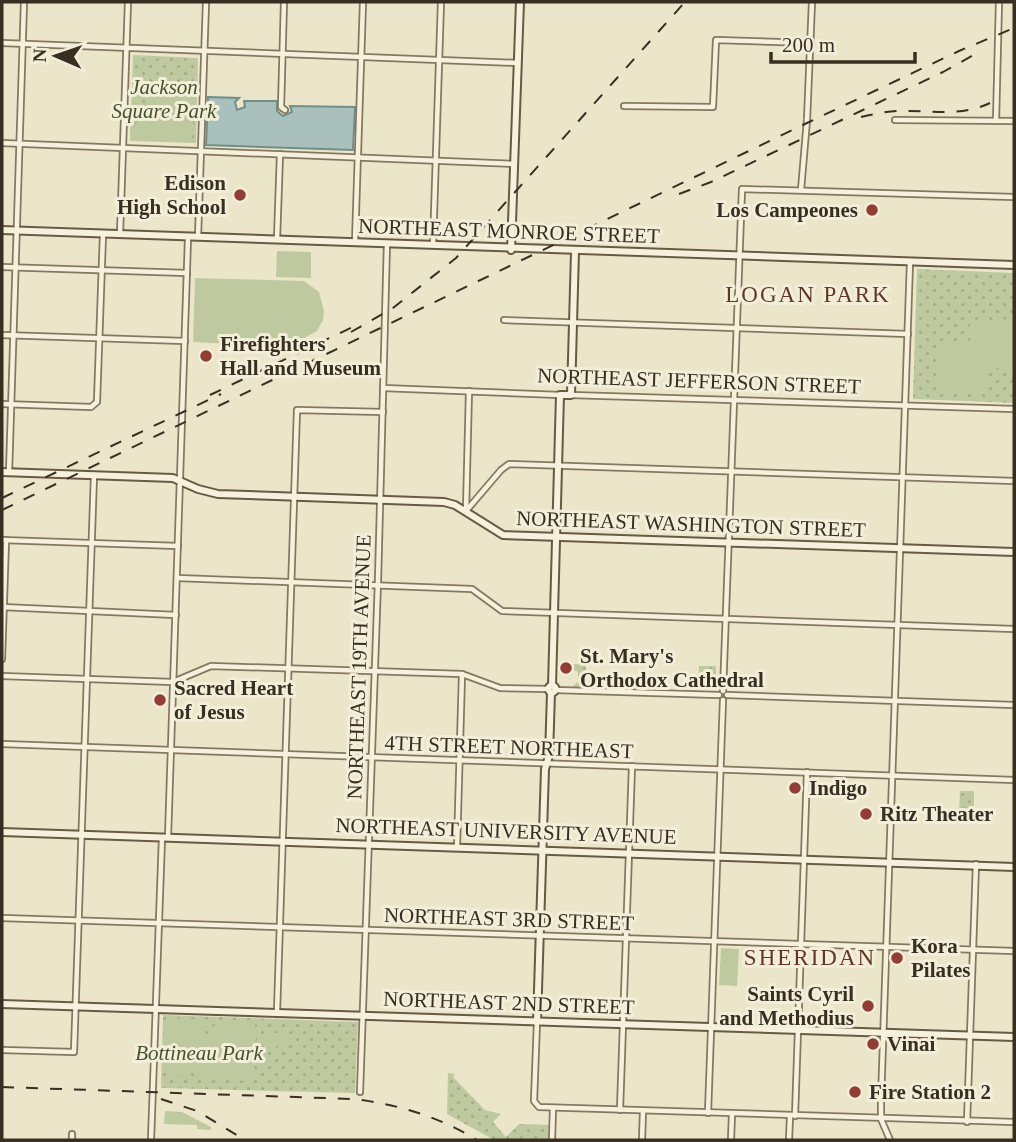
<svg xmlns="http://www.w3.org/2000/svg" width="1016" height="1142" font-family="Georgia,serif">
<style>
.grass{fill:url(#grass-dots)}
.garden{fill:#bfc99f}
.water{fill:#aac0bc;stroke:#718e8a;stroke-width:2}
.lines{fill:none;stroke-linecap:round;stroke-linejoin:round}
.street-casing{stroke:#867860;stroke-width:8}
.secondary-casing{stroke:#685a43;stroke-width:10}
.street{stroke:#f6f1dd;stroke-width:4.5}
.secondary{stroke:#f6f1dd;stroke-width:6}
.rail{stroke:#382f22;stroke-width:2;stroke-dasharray:12 12;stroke-linecap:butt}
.poi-dot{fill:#903e36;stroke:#f3eed9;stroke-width:2.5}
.labels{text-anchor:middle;stroke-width:6;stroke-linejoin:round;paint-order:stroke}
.park-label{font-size:21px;font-style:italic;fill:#44532b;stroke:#f3eed9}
.poi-label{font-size:21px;font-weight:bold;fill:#382f22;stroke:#f3eed9;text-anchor:start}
.street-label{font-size:21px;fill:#382f22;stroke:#f3eed9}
.neighbourhood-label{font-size:23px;letter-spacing:2px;fill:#613826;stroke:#f3eed9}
</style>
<defs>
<pattern id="grass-dots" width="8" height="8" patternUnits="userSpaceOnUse" patternTransform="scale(1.75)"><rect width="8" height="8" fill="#bfc99f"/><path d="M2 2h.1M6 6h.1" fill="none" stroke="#a5ad89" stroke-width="1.8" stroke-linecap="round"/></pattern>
</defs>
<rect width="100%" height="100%" fill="#ebe5ca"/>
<g class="grass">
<polygon points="133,55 198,58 196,143 130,141"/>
<polygon points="917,269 1014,273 1014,403 913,399"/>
<polygon points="574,664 586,665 585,686 577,686 618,688 572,687 578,682 578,672 574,670"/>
<polygon points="699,666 716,666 716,688 698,688"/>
<polygon points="960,791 974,791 974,813 959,812"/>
<polygon points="163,1015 358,1022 355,1093 161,1088"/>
<polygon points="448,1073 455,1074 453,1077 485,1110 501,1114 493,1122 506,1137 519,1124 549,1125 549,1140 494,1140 447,1114"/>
</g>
<g class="garden">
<path d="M169 88H195L192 137 186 141 135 139C136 111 141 98 169 88Z"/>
<polygon points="277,251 311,252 311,278 276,277"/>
<polygon points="195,278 304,281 319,292 324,311 323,320 317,331 288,347 193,342"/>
<polygon points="1014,319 1014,370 989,367 988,394 941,394 937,386 940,343 952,343 970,347 970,321"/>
<polygon points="721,948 739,949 737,986 719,985"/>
<polygon points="169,1018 211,1020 204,1036 193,1052 191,1076 166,1075 166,1063 163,1063 164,1024"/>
<polygon points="217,1020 254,1021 256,1028 254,1078 250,1081 222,1080 195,1074 205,1044"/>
<polygon points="275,1033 288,1033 288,1042 279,1042 273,1052 267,1051 265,1041"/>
<polygon points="165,1111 182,1112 211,1127 211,1130 197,1129 197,1125 164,1124"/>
</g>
<polygon class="water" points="208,97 239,98 235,102 237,110 245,107 244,101 277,101 277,111 283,116 292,112 290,106 355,107 353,150 206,145"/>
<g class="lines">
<g class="street-casing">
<g id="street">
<polyline points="284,2 281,107 285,110"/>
<polyline points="2,43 518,63"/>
<polyline points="624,106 713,107 716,40 810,43"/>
<polyline points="895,120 1014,121"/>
<polyline points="996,121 999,2"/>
<polyline points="2,143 514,164"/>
<polyline points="801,190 807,120 812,2"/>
<polyline points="120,234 128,2"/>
<polyline points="198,237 206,2"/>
<polyline points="277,239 280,154"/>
<polyline points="355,242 363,2"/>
<polyline points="433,245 441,2"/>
<polyline points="2,267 187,273"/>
<polyline points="504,320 908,334"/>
<polyline points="2,335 185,341"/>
<polyline points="383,388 560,395"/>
<polyline points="571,395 1014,409"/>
<polyline points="2,404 91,407 97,402 103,234"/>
<polyline points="9,473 24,2"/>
<polyline points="466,510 469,391"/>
<polyline points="466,511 501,470 509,464 1014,481"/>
<polyline points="2,540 178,546"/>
<polyline points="177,578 472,589 502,611 1014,629"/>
<polyline points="2,607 176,615"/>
<polyline points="2,659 6,540"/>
<polyline points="2,676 173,682 211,666 462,674 500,688 548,689"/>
<polyline points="555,690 719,695"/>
<polyline points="723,691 742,189 1014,197"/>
<polyline points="727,695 1014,705"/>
<polyline points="2,744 1014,780"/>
<polyline points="168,837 188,238"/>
<polyline points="457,847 462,674"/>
<polyline points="2,918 1014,951"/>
<polyline points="277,1012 297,410 383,412"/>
<polyline points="537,1022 534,1101 539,1107 1014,1122"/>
<polyline points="2,1050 74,1052 94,475"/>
<polyline points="360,1092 378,581 387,243"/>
<polyline points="620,1110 632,766"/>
<polyline points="708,1113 723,700"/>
<polyline points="795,1116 807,772"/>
<polyline points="967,1122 976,864"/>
<polyline points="72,1140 72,1134"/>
<polyline points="151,1140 162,838"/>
<polyline points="552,1140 553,1108"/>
<polyline points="642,1140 643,1111"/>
<polyline points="731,1140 732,1114"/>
<polyline points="789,1140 790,1116"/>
<polyline points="890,1140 881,1119 881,1100 910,262"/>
</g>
</g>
<g class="secondary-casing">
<g id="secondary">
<polyline points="2,230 1014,265"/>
<polyline points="511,250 520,2"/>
<polyline points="2,472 173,478 198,489 218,494 444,502 455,505 503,535 1014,552"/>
<circle cx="552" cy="689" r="3.5"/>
<polyline points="552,686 560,395 571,395 575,252"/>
<polyline points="2,832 1014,867"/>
<polyline points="2,1004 1014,1037"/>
<polyline points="537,1022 545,769 549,756 551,693"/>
</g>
</g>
<use href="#street" class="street"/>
<use href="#secondary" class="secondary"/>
<g class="rail">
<path d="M861 117C874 114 888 111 901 111 932 110 961 117 990 103"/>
<polyline points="679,194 711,182 943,72 979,52"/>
<polyline points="351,332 393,308 456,258 685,2"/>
<polyline points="210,395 359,324"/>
<polyline points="2,498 221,394"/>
<polyline points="2,510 807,123 959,51 1014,28"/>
<path d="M2 1087 353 1099C397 1104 440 1117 477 1140"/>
<polyline points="161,1099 197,1111 245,1140"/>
</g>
</g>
<g class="poi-dot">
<circle cx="240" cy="195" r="7"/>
<circle cx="872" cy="210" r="7"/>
<circle cx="206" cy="356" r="7"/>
<circle cx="566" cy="668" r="7"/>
<circle cx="160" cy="700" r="7"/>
<circle cx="795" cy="788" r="7"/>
<circle cx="866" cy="814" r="7"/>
<circle cx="897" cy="958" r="7"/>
<circle cx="868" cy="1006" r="7"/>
<circle cx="873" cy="1044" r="7"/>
<circle cx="855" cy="1092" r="7"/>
</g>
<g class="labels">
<g class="park-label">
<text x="164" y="94">Jackson<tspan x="164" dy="24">Square Park</tspan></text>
<text x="199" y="1060">Bottineau Park</text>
</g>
<g class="poi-label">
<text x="226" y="190" text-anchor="end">Edison<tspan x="226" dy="24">High School</tspan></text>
<text x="858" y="217" text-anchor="end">Los Campeones</text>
<text x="220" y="351">Firefighters<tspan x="220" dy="24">Hall and Museum</tspan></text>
<text x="580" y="663">St. Mary's<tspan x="580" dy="24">Orthodox Cathedral</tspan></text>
<text x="174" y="695">Sacred Heart<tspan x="174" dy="24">of Jesus</tspan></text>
<text x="809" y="795">Indigo</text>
<text x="880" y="821">Ritz Theater</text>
<text x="911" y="953">Kora<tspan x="911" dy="24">Pilates</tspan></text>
<text x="854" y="1001" text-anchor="end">Saints Cyril<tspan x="854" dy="24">and Methodius</tspan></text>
<text x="887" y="1051">Vinai</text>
<text x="869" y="1099">Fire Station 2</text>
</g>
<g class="street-label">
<text transform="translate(509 231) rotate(2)" y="7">NORTHEAST MONROE STREET</text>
<text transform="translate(699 381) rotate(2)" y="7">NORTHEAST JEFFERSON STREET</text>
<text transform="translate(691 524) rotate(2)" y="7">NORTHEAST WASHINGTON STREET</text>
<text transform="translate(359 667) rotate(-88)" y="7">NORTHEAST 19TH AVENUE</text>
<text transform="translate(509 747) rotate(2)" y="7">4TH STREET NORTHEAST</text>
<text transform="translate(506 831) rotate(2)" y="7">NORTHEAST UNIVERSITY AVENUE</text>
<text transform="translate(509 919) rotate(2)" y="7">NORTHEAST 3RD STREET</text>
<text transform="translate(509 1003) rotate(2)" y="7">NORTHEAST 2ND STREET</text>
</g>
<g class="neighbourhood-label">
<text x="808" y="302">LOGAN PARK</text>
<text x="810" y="965">SHERIDAN</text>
</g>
</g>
<rect width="1016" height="1142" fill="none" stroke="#382f22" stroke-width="7"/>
<g transform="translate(56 56) rotate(272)" stroke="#f3eed9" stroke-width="5" paint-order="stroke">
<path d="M0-5L12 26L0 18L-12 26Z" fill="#382f22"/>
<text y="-10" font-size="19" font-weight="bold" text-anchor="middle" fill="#382f22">N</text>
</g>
<path d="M771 52v10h144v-10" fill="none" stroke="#382f22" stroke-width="3.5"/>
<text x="782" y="52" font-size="21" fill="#382f22" stroke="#f3eed9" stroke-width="5" paint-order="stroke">200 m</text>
</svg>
